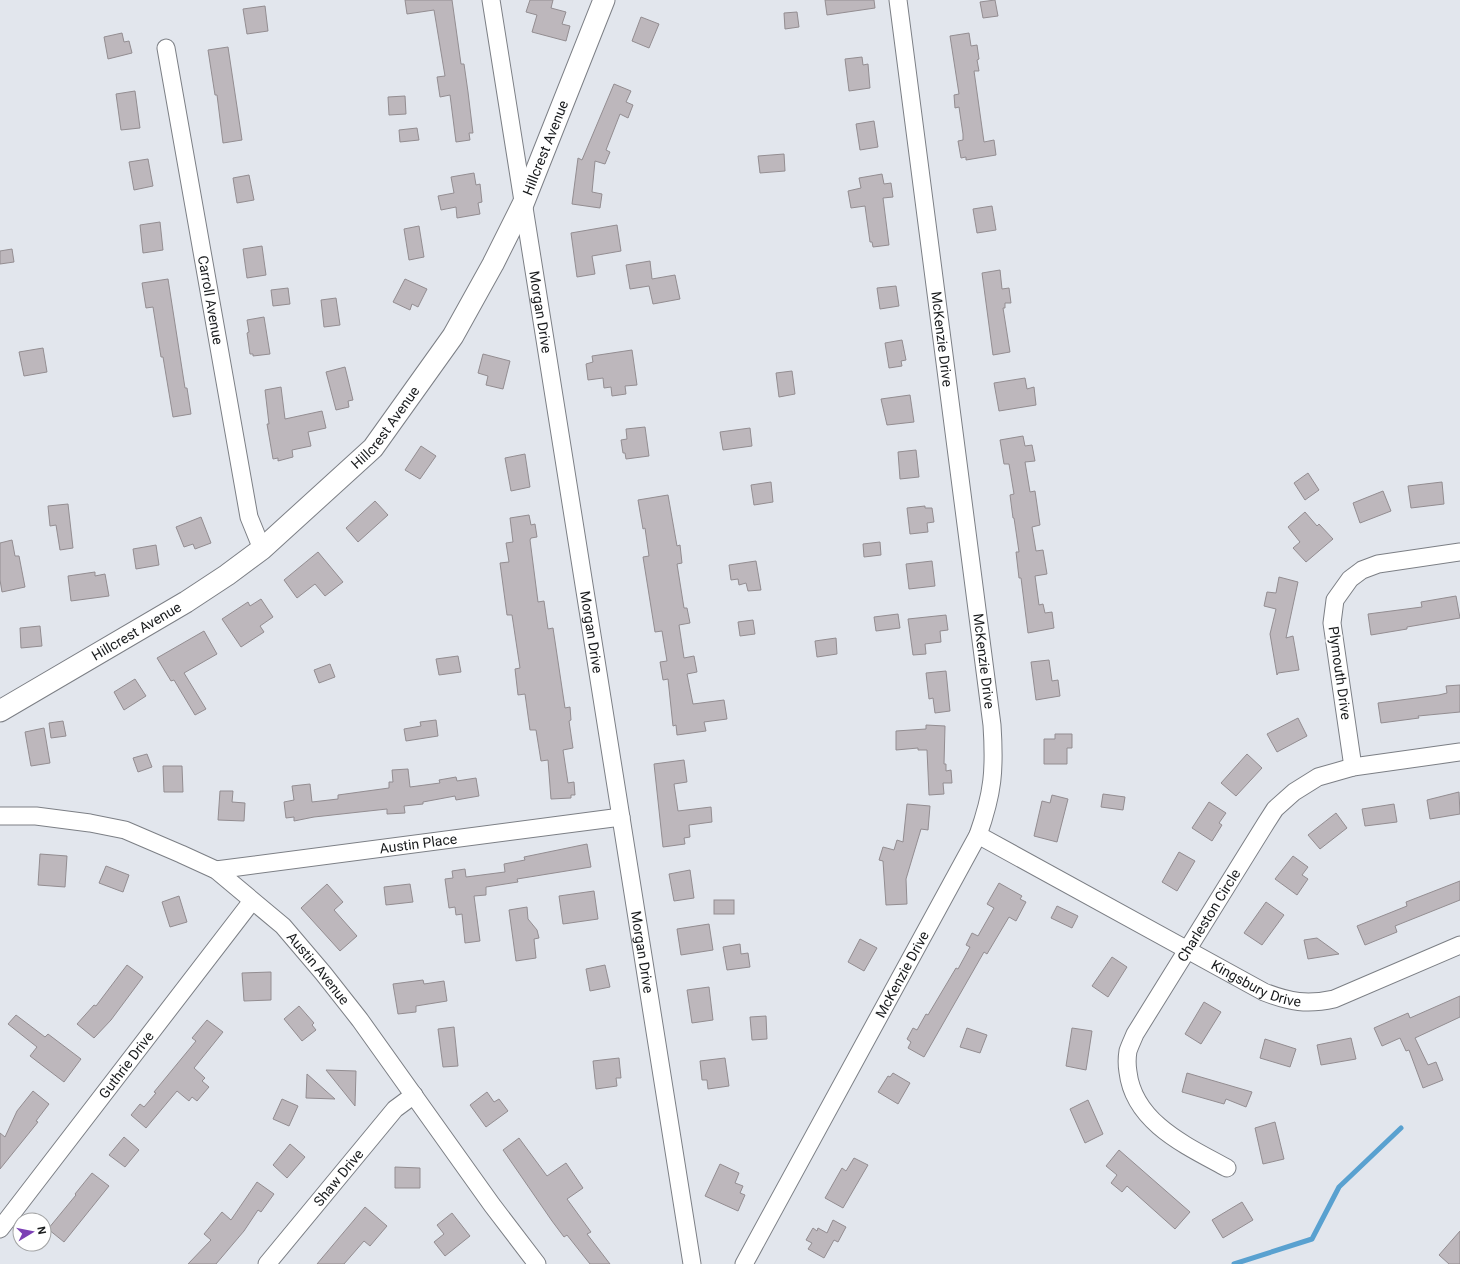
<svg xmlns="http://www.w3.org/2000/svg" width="1460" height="1264" font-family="Roboto,sans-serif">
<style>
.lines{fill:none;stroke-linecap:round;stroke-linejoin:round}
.stream{stroke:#59a1d0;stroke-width:5}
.building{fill:#bdb7bc;stroke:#938d91}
.minor-casing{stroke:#7c7f85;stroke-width:19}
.tertiary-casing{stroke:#7c7f85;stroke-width:23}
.minor{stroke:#fff;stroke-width:17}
.tertiary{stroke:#fff;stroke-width:21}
.labels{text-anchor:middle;stroke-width:4;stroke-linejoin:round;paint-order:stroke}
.street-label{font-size:14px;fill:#191b1d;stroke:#fff}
</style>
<rect width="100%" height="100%" fill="#e2e6ed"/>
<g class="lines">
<polyline class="stream" points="1234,1264 1312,1239 1339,1187 1401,1128"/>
</g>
<g class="building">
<polygon points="405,0 452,0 461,64 464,64 468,92 473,133 469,133 470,140 456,142 450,95 440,97 437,77 445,76 434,10 407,14"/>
<polygon points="530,0 553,0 551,8 566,12 562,24 570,26 566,41 532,32 537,15 526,12"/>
<polygon points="825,0 874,0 875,8 827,15"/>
<polygon points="995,0 998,16 983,18 980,2"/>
<polygon points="265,6 268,31 247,34 243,9"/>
<polygon points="797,12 799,27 785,29 784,13"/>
<polygon points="641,17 659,24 649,48 632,41"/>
<polygon points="122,33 124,42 129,41 132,53 108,59 104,37"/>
<polygon points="969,33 971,46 977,45 979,59 977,60 979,71 974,71 984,142 994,140 996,155 966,160 966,157 961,158 958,141 963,140 963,134 959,107 955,108 954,95 959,94 950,36"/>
<polygon points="228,47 242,140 223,143 217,95 215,95 208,50"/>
<polygon points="862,57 863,65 868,64 870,88 849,91 845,59"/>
<polygon points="614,84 631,91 626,102 633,105 628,118 620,114 606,150 610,152 605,164 595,161 592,192 602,194 600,208 572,204 578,158 582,160"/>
<polygon points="135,91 140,128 121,130 116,94"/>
<polygon points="405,96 406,114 389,115 388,97"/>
<polygon points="874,121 878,147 860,150 856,124"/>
<polygon points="417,128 419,140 400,142 399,130"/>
<polygon points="784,154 785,171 760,173 758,156"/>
<polygon points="148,159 153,186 134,190 129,162"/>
<polygon points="474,173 476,185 480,184 482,202 478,203 480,214 457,218 456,207 441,210 438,196 454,193 451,177"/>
<polygon points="882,174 884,184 891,183 893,197 883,198 889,245 873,247 872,242 870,242 865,206 851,208 848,191 861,188 859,178"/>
<polygon points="249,175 254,200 237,203 233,178"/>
<polygon points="992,206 996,230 977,233 973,209"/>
<polygon points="160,222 163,250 143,253 140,225"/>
<polygon points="617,225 621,251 592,256 595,274 577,277 571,233"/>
<polygon points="419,226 424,257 409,260 404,229"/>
<polygon points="262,246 266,275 247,278 243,249"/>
<polygon points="12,249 14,262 0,264 0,251"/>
<polygon points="650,261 652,279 675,275 680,299 653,304 649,286 630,289 626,265"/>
<polygon points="1000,270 1002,289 1009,288 1011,303 1005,303 1005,308 1003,308 1010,352 993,355 982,273"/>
<polygon points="168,279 185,388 187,388 191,414 173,417 163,357 161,357 153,307 146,308 142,283"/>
<polygon points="405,279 427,289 418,307 412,304 410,310 393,302"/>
<polygon points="896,286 899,306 880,309 877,288"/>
<polygon points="288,288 290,304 273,306 271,290"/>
<polygon points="336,298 340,325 324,327 321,300"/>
<polygon points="264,317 270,354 253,356 253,354 250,354 247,333 249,332 247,320"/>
<polygon points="902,340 906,360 901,361 902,366 889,368 885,343"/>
<polygon points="43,348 47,372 24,376 19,352"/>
<polygon points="632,350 637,385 625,386 626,394 612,396 611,387 604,388 603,378 588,380 586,364 593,362 592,356"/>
<polygon points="483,354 510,361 503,389 486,385 488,376 478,373"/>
<polygon points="345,367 353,400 348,401 349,407 336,410 326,372"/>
<polygon points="792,371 795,394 779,397 776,373"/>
<polygon points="1025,378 1027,389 1034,387 1036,405 999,411 994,383"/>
<polygon points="281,387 285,419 322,411 326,428 308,432 311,446 292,450 293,457 278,461 278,458 273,459 267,424 269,424 265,390"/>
<polygon points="910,395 914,422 887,425 881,399"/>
<polygon points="645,427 649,456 626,459 625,453 623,453 621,440 627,439 626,429"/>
<polygon points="750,428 752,446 723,450 720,432"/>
<polygon points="1023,436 1025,446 1032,445 1035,461 1025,462 1030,492 1035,491 1040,525 1032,527 1036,551 1043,550 1047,574 1035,576 1039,605 1043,604 1045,613 1052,612 1054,628 1028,633 1021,578 1019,578 1016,552 1019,552 1014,518 1013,518 1010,495 1014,494 1009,464 1004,464 1000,440"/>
<polygon points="421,446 436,456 420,479 405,470"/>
<polygon points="916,450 919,477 900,479 898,452"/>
<polygon points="525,454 530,487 511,491 505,458"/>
<polygon points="1308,473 1319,490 1305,500 1294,483"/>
<polygon points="771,482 773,502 754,505 751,485"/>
<polygon points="1442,482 1444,504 1411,508 1408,486"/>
<polygon points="1383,491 1391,511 1360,523 1353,503"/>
<polygon points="668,495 677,546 680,545 682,563 677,564 684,608 687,608 690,623 679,625 684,658 694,656 697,672 687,674 693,704 724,700 727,719 704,722 706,731 677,735 676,725 673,726 668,679 663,680 660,662 667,661 662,631 655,632 643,557 649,556 645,528 643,529 638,500"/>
<polygon points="375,501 388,515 358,542 346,528"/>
<polygon points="68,504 73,548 60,550 56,525 50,526 48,506"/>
<polygon points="925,506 925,508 932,508 934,522 927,523 928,532 910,534 907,508"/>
<polygon points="1305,512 1317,526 1319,524 1333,539 1306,562 1293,548 1300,542 1288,527"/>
<polygon points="529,515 531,525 535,524 537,537 531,538 530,540 538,602 544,601 548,629 553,628 565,708 570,707 571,720 569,721 573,748 563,750 568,783 574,782 575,795 571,795 571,798 551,799 548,760 541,761 536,730 530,730 525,694 518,695 515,669 520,668 512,615 507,615 500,563 509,562 506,543 513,542 510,518"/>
<polygon points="201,517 211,543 195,549 193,544 184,547 176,527"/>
<polygon points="12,540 15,556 19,556 25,587 2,592 0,580 0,543"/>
<polygon points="880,542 881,555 864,557 863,544"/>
<polygon points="156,545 159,565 136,569 133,549"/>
<polygon points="318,552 343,582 325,596 315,584 297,598 284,580"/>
<polygon points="756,561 761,590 748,591 746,583 739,585 738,579 731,580 729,565"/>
<polygon points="932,561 935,586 909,589 906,564"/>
<polygon points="95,572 95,576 105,574 109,596 71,601 68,576"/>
<polygon points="1279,577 1298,582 1286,638 1293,636 1299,670 1278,673 1277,675 1270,634 1276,609 1264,606 1267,592 1276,593"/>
<polygon points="1456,596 1460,618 1407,627 1407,629 1371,635 1368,614 1422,607 1421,602"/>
<polygon points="261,599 273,617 260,626 264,632 241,647 222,619 248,602 250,606"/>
<polygon points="898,614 900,628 876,631 874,617"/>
<polygon points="946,615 948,630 940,631 941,642 925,644 926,654 913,655 908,619"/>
<polygon points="753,620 755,634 740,636 738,622"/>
<polygon points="40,626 42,646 21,648 20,628"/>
<polygon points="204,631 217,654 184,673 206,709 195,715 174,680 171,681 157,658"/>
<polygon points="836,638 837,654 817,657 815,641"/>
<polygon points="458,656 461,672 439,675 436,659"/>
<polygon points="1049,660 1052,681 1058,680 1060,696 1036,700 1031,662"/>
<polygon points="330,664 335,677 319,683 314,670"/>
<polygon points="946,671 950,711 935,713 933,698 929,699 926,673"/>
<polygon points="135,679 146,696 124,710 114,692"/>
<polygon points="1460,685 1460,712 1418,716 1419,718 1381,723 1378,703 1439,695 1447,693 1446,686"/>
<polygon points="1298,718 1307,736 1277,752 1267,734"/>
<polygon points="436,720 438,736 406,741 404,729 421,726 420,722"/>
<polygon points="63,721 66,736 51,738 49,723"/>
<polygon points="926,725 945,726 944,764 946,764 946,771 951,770 952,783 943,783 944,794 929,795 927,750 918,750 918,748 896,750 896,731 926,729"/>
<polygon points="44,728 50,763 31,766 25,732"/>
<polygon points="1055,734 1072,734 1072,748 1067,748 1067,764 1044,764 1044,739 1055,739"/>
<polygon points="147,754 152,767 138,772 133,758"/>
<polygon points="1247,754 1262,768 1236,796 1221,783"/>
<polygon points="684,760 687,782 674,784 678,811 711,807 712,822 689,825 690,837 684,838 685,844 663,847 654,764"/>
<polygon points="163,766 182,766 183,792 164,792"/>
<polygon points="408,769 410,787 440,783 439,780 456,777 457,781 476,778 479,796 456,800 455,796 423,802 423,804 404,806 405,813 387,814 387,809 314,817 294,821 294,817 286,818 284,802 294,800 292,786 310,784 312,802 338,799 338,795 389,788 389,782 393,782 392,770"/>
<polygon points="220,791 233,791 232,802 245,803 244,821 218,820"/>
<polygon points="1459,792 1460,814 1430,819 1427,800"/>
<polygon points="1103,794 1125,797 1123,810 1101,807"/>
<polygon points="1052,795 1068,799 1057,842 1034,836 1042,801 1050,803"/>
<polygon points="1209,802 1226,813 1219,823 1222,825 1212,841 1192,828"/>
<polygon points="907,804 930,806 928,830 921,829 906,879 907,904 886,905 883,861 879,860 883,847 894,850 897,840 903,842"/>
<polygon points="1394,804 1397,822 1365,826 1362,809"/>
<polygon points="1336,813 1347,828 1320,849 1308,835"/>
<polygon points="587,844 591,867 517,879 518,882 486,887 486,895 474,896 480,941 465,943 462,914 456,915 455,907 449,908 445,879 453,878 452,871 465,869 466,877 505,872 504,864 525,860 524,857"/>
<polygon points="1179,852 1195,861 1177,891 1162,882"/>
<polygon points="40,854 67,856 65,887 38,885"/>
<polygon points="1293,856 1308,867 1302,875 1308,879 1297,895 1275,879"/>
<polygon points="106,866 129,875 123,892 99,883"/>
<polygon points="690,870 694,898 674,901 669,874"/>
<polygon points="1460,881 1460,900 1395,926 1397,932 1365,945 1357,926 1407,906 1406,902"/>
<polygon points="999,883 1022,896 1020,899 1026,902 1016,921 1009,917 987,954 984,952 924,1057 908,1048 911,1042 907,1039 913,1028 917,1030 926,1014 928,1015 956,968 958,969 970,947 966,945 972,933 978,936 994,908 987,904"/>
<polygon points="327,884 343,902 334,910 357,936 340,951 301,908"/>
<polygon points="410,884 413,902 386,905 384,887"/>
<polygon points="594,891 598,919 563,924 559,896"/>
<polygon points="179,896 187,922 170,927 162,902"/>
<rect x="714" y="900" width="20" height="14"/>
<polygon points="1266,902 1284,915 1262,945 1244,933"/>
<polygon points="1057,906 1078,916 1072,928 1051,918"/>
<polygon points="527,907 528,919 537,930 539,938 534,939 536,958 516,961 509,910"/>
<polygon points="709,924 713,950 681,955 677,929"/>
<polygon points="1317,938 1339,954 1308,959 1304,940"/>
<polygon points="860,939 877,948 864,971 848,962"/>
<polygon points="740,944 741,954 748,953 750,967 727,970 723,947"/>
<polygon points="1112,957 1127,967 1108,997 1092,986"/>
<polygon points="127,965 143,977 111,1020 94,1038 77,1024 94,1005 96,1006"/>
<polygon points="605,965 610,987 590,991 586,969"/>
<polygon points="271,972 271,1000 244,1001 242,973"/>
<polygon points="423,980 424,984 444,981 447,1001 416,1006 416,1012 398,1014 393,984"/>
<polygon points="709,987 713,1020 692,1023 687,990"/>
<polygon points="1460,996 1460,1017 1415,1038 1428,1065 1436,1062 1443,1080 1423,1088 1409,1050 1406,1051 1400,1038 1382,1046 1374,1028 1408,1013 1410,1018"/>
<polygon points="1204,1002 1221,1012 1201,1044 1185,1034"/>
<polygon points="299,1006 314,1023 312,1025 316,1030 302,1041 284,1019"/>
<polygon points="16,1015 45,1037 48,1034 81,1059 64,1082 30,1056 37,1047 8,1024"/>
<polygon points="766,1016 767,1039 752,1040 750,1017"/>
<polygon points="207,1020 223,1032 194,1068 205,1078 202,1081 209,1087 197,1101 192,1097 189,1101 177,1091 146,1128 131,1115 140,1104 144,1107 156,1093 154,1092 196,1041 192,1038"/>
<polygon points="454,1027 458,1066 443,1067 438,1029"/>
<polygon points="967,1028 987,1035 980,1053 960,1047"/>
<polygon points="1072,1028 1092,1031 1086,1070 1066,1066"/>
<polygon points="1351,1038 1356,1059 1321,1065 1317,1045"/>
<polygon points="1265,1039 1296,1049 1290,1067 1260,1058"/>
<polygon points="619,1058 621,1078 616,1078 617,1086 596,1089 593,1061"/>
<polygon points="725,1058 729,1086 708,1089 707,1080 702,1080 700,1061"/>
<polygon points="326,1070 356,1071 355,1106"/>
<polygon points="893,1073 910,1083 898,1104 878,1092 888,1076 890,1077"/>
<polygon points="1187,1073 1252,1092 1246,1107 1226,1099 1224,1104 1182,1092"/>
<polygon points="307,1074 335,1099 306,1098"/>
<polygon points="33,1091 49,1104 36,1121 38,1122 0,1169 0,1133 5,1137 17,1111"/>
<polygon points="487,1092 494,1102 499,1099 508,1111 486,1127 470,1105"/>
<polygon points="282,1099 298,1106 289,1126 273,1119"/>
<polygon points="1088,1100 1103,1134 1085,1143 1070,1109"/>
<polygon points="1275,1122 1284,1159 1263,1164 1255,1128"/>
<polygon points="124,1137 139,1150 125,1167 109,1155"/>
<polygon points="519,1138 547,1176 566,1163 583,1188 567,1199 591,1232 587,1234 610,1264 590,1264 567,1235 564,1237 552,1221 503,1150"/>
<polygon points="290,1144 305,1157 287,1178 273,1165"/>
<polygon points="1119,1150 1190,1212 1175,1229 1127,1186 1122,1192 1111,1183 1117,1175 1106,1166"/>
<polygon points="854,1158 868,1165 843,1208 825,1198 842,1168 846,1171"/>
<polygon points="720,1164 739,1173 735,1183 743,1186 740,1193 745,1195 738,1211 705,1196"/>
<polygon points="395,1167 420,1168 420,1188 395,1188"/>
<polygon points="92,1173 109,1186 64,1242 48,1229 76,1195 75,1194"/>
<polygon points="257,1182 274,1194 261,1212 258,1210 244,1231 216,1264 188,1264 211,1240 204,1234 222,1212 231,1220"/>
<polygon points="1242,1202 1253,1220 1223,1238 1212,1220"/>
<polygon points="365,1207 387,1226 370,1246 364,1241 344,1264 317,1264"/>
<polygon points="452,1213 470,1236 445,1256 434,1242 444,1234 437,1225"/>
<polygon points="833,1220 846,1227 838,1242 834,1240 824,1258 808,1249 812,1243 806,1240 813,1228 817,1231 818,1228 827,1233"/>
<polygon points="1460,1231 1460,1264 1449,1264 1439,1255"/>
</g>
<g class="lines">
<g class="minor-casing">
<g id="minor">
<path id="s1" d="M491 0 692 1264"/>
<path id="s2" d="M166 48 249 517 262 549"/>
<polyline points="1353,767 1332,623 1335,600 1350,579 1362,570 1378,564 1460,552"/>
<path id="s3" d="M0 816H36L90 823 125 830 181 854 216 870 283 926 323 973 360 1020 492 1205 537 1264"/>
<path id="s4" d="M978 835 1264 992C1290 1002 1307 1005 1334 999L1460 945"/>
<path id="s5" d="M216 870 621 817"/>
<path id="s6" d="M1227 1168C1187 1146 1134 1123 1128 1072 1127 1066 1127 1057 1128 1051 1130 1045 1133 1039 1135 1034L1266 823 1275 809 1294 792 1318 777 1353 767 1460 752"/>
<path id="s7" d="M0 1229 252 901"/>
<path id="s8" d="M267 1264 395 1109 414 1095"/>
<path id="s9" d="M744 1264 978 835C993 793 995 770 992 725L898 0"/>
</g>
</g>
<g class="tertiary-casing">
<g id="tertiary">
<path id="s10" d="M0 711 186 602 227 575 262 549 373 448 453 336 493 264 523 204 604 0"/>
</g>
</g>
<use href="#minor" class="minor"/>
<use href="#tertiary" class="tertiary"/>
</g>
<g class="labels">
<g class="street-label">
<text dy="5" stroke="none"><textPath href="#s10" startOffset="806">Hillcrest Avenue</textPath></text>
<text dy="5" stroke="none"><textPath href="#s2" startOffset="256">Carroll Avenue</textPath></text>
<text dy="5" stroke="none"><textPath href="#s1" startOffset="316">Morgan Drive</textPath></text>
<text transform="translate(942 339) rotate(83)" y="5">McKenzie Drive</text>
<text dy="5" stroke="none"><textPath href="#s10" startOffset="482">Hillcrest Avenue</textPath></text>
<text dy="5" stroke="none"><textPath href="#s10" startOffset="158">Hillcrest Avenue</textPath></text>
<text dy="5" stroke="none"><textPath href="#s1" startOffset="640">Morgan Drive</textPath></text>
<text transform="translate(984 661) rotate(83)" y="5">McKenzie Drive</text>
<text transform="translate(1340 673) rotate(82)" y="5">Plymouth Drive</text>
<text dy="5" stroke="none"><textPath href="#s5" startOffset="204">Austin Place</textPath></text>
<text dy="5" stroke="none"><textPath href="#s6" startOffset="323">Charleston Circle</textPath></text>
<text dy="5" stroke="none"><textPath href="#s1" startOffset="964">Morgan Drive</textPath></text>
<text dy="5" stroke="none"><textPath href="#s3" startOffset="368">Austin Avenue</textPath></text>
<text dy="5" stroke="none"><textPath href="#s9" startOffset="330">McKenzie Drive</textPath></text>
<text dy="5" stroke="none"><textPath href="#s4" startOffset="316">Kingsbury Drive</textPath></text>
<text dy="5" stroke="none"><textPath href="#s7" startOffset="207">Guthrie Drive</textPath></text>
<text dy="5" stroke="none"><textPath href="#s8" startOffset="112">Shaw Drive</textPath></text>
</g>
</g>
<g transform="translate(32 1232) rotate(80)"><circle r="19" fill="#ffffff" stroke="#a3a4a5"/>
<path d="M0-3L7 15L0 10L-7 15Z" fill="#7c3fb5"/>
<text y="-6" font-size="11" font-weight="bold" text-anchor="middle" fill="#191b1d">N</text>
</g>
</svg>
